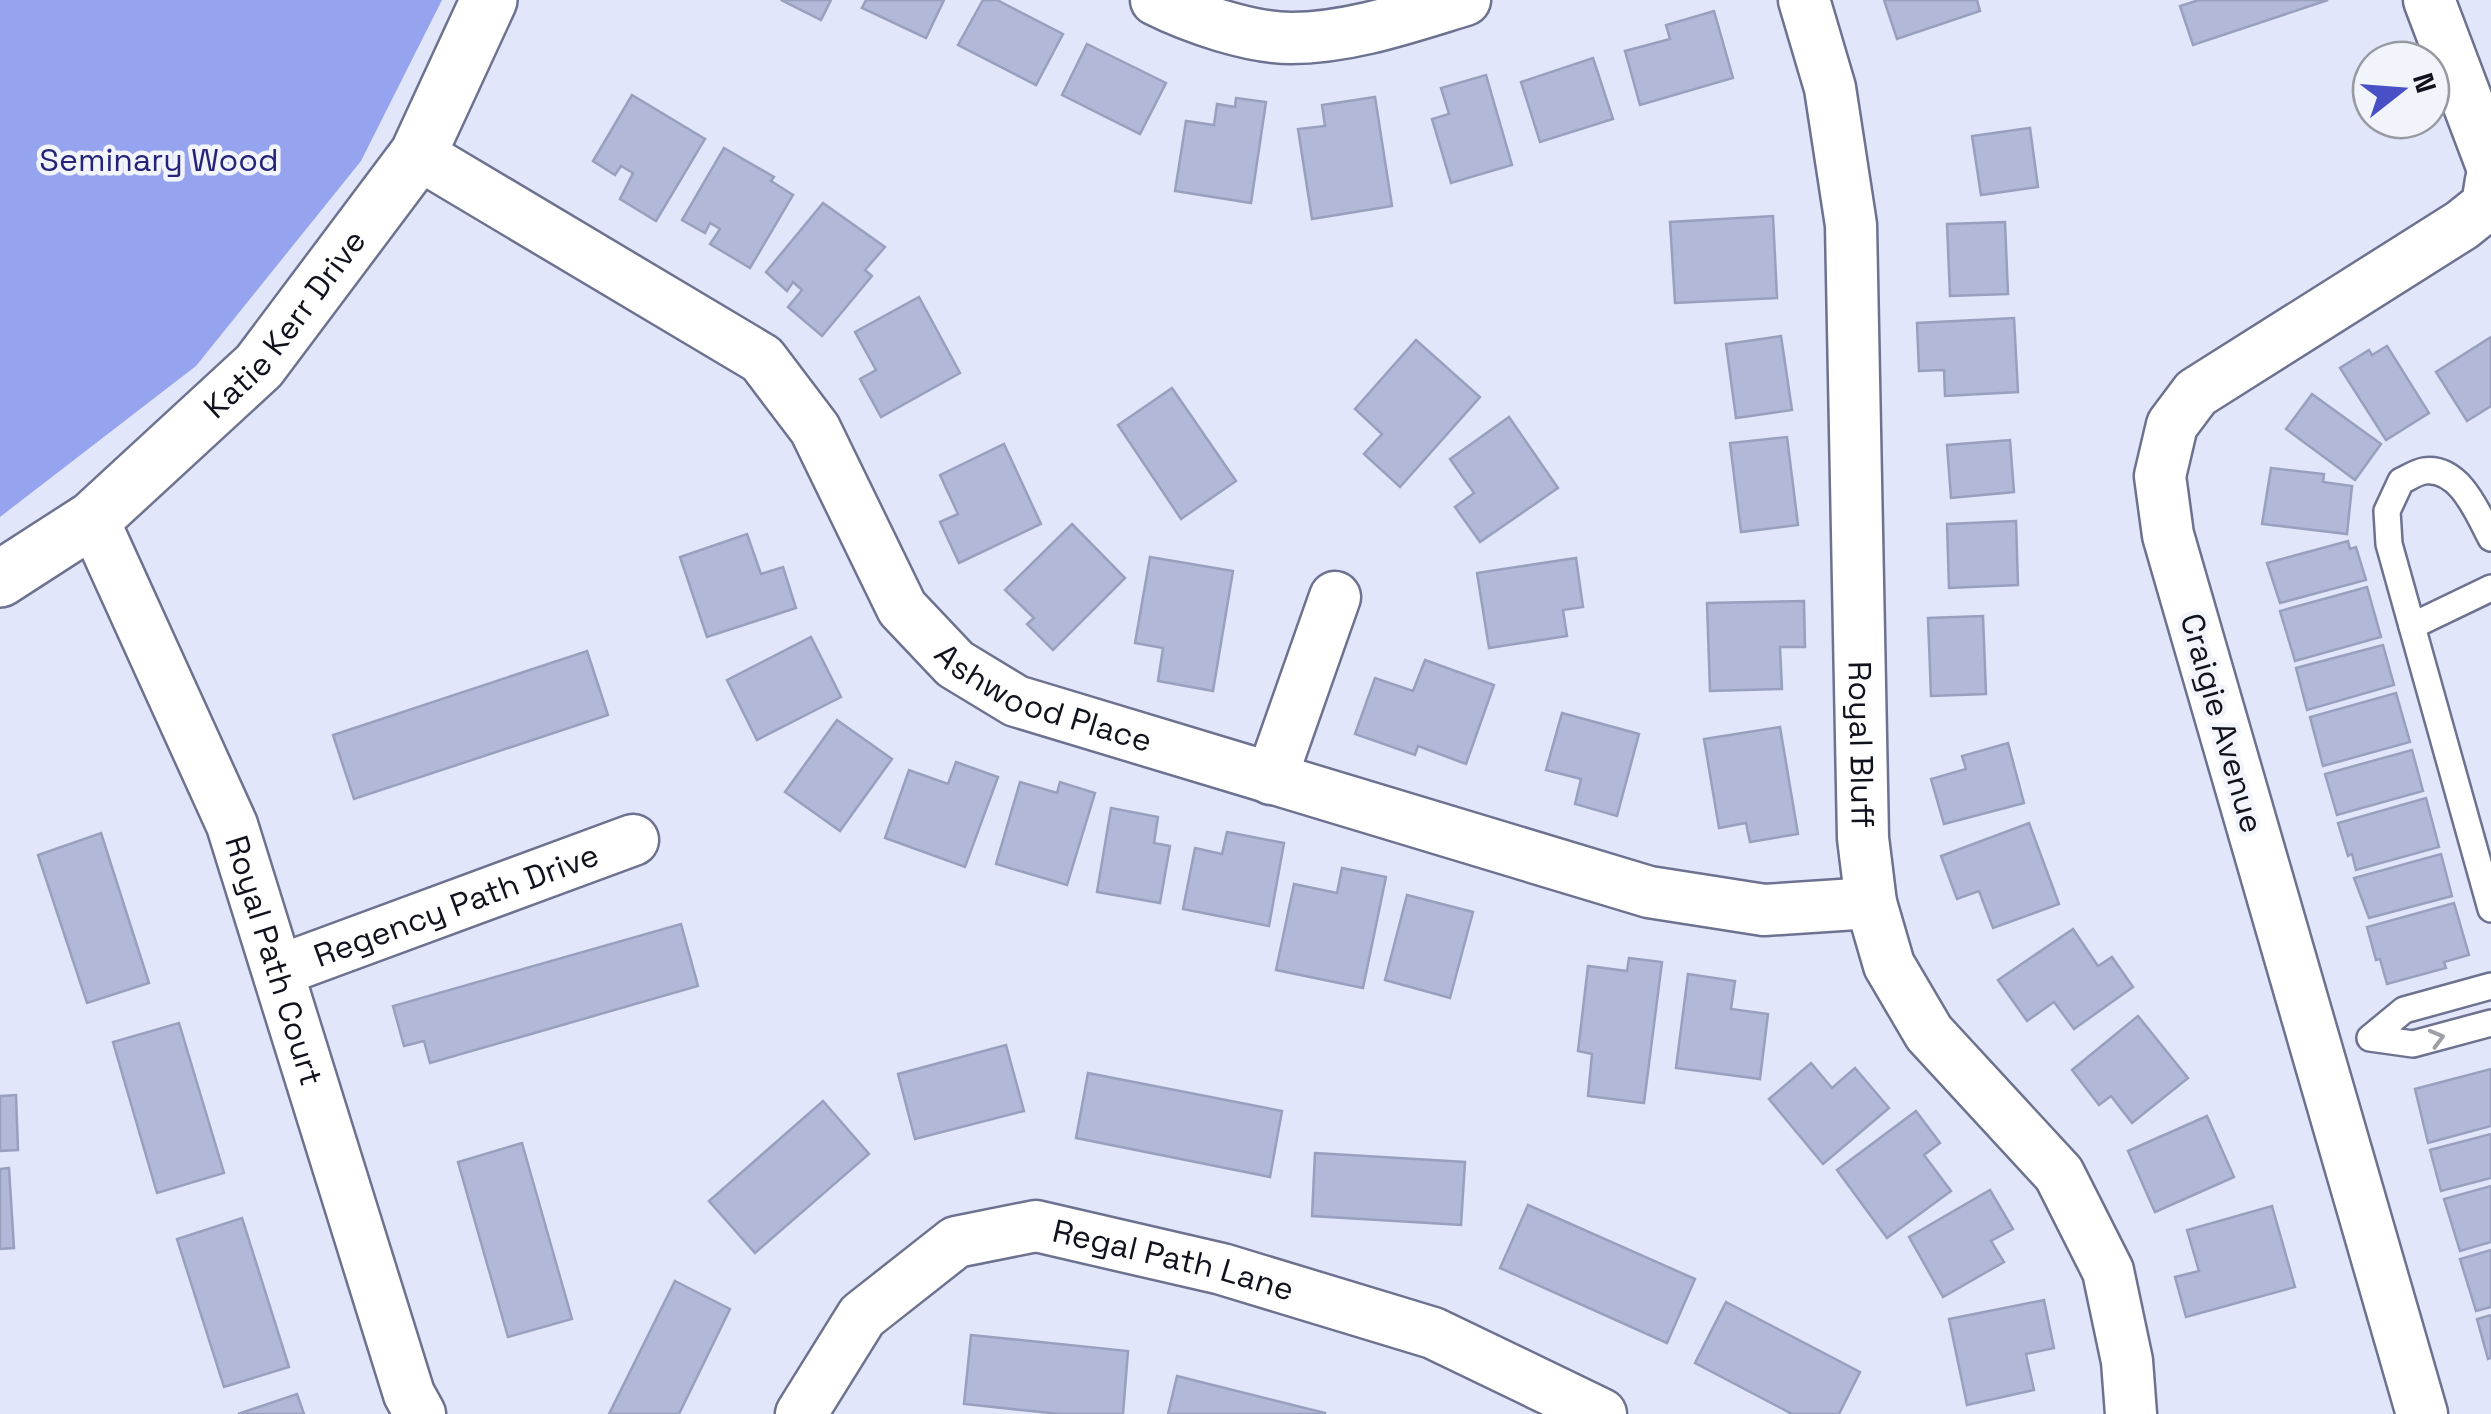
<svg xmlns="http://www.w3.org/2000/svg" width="2491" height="1414" font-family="'Space Grotesk',sans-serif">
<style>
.forest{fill:#96a4ef}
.building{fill:#b1b8d8;stroke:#99a0be;stroke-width:2.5}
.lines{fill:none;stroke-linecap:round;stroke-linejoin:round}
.lane-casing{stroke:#6c728f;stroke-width:30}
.street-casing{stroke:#6c728f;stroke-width:55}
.secondary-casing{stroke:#6c728f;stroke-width:60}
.lane{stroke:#fff;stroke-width:25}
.street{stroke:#fff;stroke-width:50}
.secondary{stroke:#fff;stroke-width:55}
.oneway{stroke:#9fa0a5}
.labels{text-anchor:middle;stroke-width:9;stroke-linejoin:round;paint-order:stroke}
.park-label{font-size:32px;fill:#242378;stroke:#f2f4fb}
.street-label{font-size:32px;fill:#10121d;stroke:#f2f4fb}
</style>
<rect width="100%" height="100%" fill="#e1e6fa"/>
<polygon class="forest" points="0,0 442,0 361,161 196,366 0,517"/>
<g class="building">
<polygon points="781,0 831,0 821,20"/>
<polygon points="866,0 944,0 926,38 862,8"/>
<polygon points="983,0 997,0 1063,34 1036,85 958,45"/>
<polygon points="1884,0 1977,0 1980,11 1897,39"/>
<polygon points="2199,0 2328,0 2193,45 2180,6"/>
<polygon points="1714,11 1733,78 1640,105 1625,51 1670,39 1666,25"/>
<polygon points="1087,44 1166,83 1140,134 1062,95"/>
<polygon points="1593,58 1613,119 1540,142 1521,82"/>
<polygon points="1486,75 1512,165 1451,183 1432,119 1449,114 1441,88"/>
<polygon points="632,95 705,139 656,221 620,199 633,173 621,166 615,175 593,161"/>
<polygon points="1375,97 1392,206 1312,219 1298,129 1325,126 1322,105"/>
<polygon points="1236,98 1266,102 1251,203 1175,191 1186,121 1214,125 1217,104 1235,107"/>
<polygon points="2030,128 2038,187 1981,195 1972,136"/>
<polygon points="724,148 774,177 771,181 793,195 750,268 710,244 720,229 710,223 705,233 682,220"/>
<polygon points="823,203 885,247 865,270 872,276 822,336 788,307 802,290 793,282 787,291 766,272"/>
<polygon points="1773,216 1777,298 1675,303 1670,222"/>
<polygon points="2005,222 2008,294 1950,296 1947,224"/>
<polygon points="919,297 960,373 881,417 860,379 876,370 855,332"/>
<polygon points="2014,318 2018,392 1945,396 1944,370 1919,371 1917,323"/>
<polygon points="1781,336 1792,410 1736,418 1726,344"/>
<polygon points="2491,337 2491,406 2467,421 2436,372"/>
<polygon points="1416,340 1480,397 1400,487 1364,454 1382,434 1355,409"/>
<polygon points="2387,346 2429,413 2386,440 2340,368 2369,350 2372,355"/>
<polygon points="1172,388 1236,481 1181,519 1118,425"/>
<polygon points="2312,394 2381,444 2355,480 2286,429"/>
<polygon points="1509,417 1558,488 1480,542 1455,507 1474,493 1450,459"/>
<polygon points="1787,437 1798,525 1741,532 1730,443"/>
<polygon points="2010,440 2014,492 1951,498 1947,445"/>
<polygon points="1004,444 1041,524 959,563 940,522 958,514 940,475"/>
<polygon points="2271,468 2324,474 2323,482 2352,486 2347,534 2262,524"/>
<polygon points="2016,521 2018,585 1949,588 1947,524"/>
<polygon points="1072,524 1125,578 1053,650 1027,624 1034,618 1005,590"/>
<polygon points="747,534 761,574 783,567 796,608 707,637 680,557"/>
<polygon points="2348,541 2350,549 2356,547 2366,580 2280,603 2267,563"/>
<polygon points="1150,557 1233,571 1213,691 1158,681 1163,648 1135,643"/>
<polygon points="1576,558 1583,607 1563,610 1567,636 1489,648 1477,573"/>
<polygon points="2367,587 2381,637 2295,661 2280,611"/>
<polygon points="1804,601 1805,647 1780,647 1782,689 1710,691 1707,603"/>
<polygon points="1983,616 1986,694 1931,696 1928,618"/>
<polygon points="811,637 841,697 757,740 727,680"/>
<polygon points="2383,645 2394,685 2307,710 2296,668"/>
<polygon points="587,651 608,715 354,799 333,735"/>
<polygon points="1425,660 1494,685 1466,764 1418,746 1415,755 1355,734 1375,678 1413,691"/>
<polygon points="2396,693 2410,742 2323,766 2310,717"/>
<polygon points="1562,713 1639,734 1617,816 1575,804 1581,779 1546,770"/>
<polygon points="837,720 892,759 840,831 785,792"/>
<polygon points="1780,727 1798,834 1750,842 1746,823 1719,828 1704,739"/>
<polygon points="2008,743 2024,803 1944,824 1931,779 1966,769 1962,756"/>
<polygon points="2412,750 2423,791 2337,815 2325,774"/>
<polygon points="956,762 998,777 965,867 885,838 909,770 948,784"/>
<polygon points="1020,782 1057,793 1060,782 1095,793 1067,885 996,864"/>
<polygon points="2426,798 2439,847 2356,870 2352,854 2348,856 2338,823"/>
<polygon points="1111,808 1158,817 1154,843 1170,846 1160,903 1097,892"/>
<polygon points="2029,823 2059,904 1993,928 1979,891 1957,899 1941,856"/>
<polygon points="1227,832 1284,843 1269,926 1183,909 1195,848 1222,854"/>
<polygon points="101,833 149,983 87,1003 38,855"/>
<polygon points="2441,854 2452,896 2369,918 2354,878"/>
<polygon points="1342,868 1386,877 1363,988 1276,970 1294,884 1337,893"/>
<polygon points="1407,895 1473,912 1450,998 1385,980"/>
<polygon points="2454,903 2469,955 2444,962 2446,968 2387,984 2380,959 2376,960 2367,927"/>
<polygon points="681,924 698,986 430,1063 424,1041 404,1046 393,1006"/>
<polygon points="2073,929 2098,966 2112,957 2133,987 2074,1029 2054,1002 2027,1021 1998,980"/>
<polygon points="1629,958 1662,962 1644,1103 1588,1096 1592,1054 1578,1051 1588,966 1627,971"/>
<polygon points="1688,974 1735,981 1731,1009 1768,1014 1760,1079 1676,1068"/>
<polygon points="2138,1016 2188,1078 2132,1123 2111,1096 2099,1105 2072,1070"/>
<polygon points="179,1023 224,1173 157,1193 113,1042"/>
<polygon points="1006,1045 1024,1111 915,1139 898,1074"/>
<polygon points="1811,1063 1832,1088 1855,1068 1889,1108 1823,1164 1769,1099"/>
<polygon points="2491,1069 2491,1126 2428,1143 2415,1089"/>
<polygon points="1088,1073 1282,1111 1270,1177 1076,1138"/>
<polygon points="16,1095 18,1150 0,1151 0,1096"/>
<polygon points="823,1101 869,1154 755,1253 709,1201"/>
<polygon points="1916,1111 1940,1143 1924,1155 1951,1191 1887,1238 1837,1170"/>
<polygon points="2207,1116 2234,1177 2155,1212 2128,1151"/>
<polygon points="2491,1134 2491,1178 2441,1191 2430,1150"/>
<polygon points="522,1143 572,1319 508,1337 458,1162"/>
<polygon points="1315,1153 1465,1162 1461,1225 1312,1216"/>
<polygon points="9,1168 14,1248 0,1249 0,1169"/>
<polygon points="2491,1186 2491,1242 2460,1251 2444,1199"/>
<polygon points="1990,1190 2013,1229 1991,1241 2004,1262 1943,1297 1909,1237"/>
<polygon points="1528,1205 1695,1279 1667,1343 1500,1268"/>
<polygon points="2272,1206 2295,1287 2186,1317 2175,1277 2199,1271 2187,1230"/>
<polygon points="242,1218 289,1367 224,1387 177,1239"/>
<polygon points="2491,1250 2491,1307 2476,1311 2460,1259"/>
<polygon points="675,1281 730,1309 679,1414 609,1414"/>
<polygon points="2044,1300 2054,1348 2026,1354 2034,1390 1967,1405 1949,1319"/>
<polygon points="1726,1302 1860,1372 1839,1414 1792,1414 1695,1363"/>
<polygon points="2491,1315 2491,1358 2488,1359 2477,1319"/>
<polygon points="971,1335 1128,1351 1123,1414 1060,1414 964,1404"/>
<polygon points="1177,1376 1325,1413 1325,1414 1168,1414"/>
<polygon points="297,1394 304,1414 238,1414"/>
</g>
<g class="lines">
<g class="lane-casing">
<g id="lane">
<path d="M2491 538C2478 514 2460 466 2424 471 2417 472 2408 478 2401 481L2387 511 2389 544 2491 909"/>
<polyline points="2412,626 2491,588"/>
<polyline points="2491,986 2404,1010 2370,1038 2413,1044 2491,1023"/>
</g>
</g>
<g class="street-casing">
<g id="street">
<path d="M1156 0C1192 18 1250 38 1291 38 1350 38 1409 17 1465 0"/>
<path id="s1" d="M1804 0 1830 88 1851 225 1863 838 1871 903 1889 965 1929 1033 2059 1174 2108 1271 2127 1361 2131 1414"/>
<polyline points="2429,0 2491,164"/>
<path id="s2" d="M418 154 762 359 815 429 902 608 955 664 1016 701 1649 892 1764 910 1871 903"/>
<path id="s3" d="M93 519 232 825 409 1394 420 1414"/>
<polyline points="1271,779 1335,597"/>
<path id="s4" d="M278 971 633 840"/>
<path id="s5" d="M801 1414 862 1316 956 1242 1036 1226 1222 1269 1433 1333 1601 1414"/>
<polyline points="2422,1414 2168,535 2160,476 2172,425 2196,393 2462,225 2487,205 2491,180"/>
</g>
</g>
<g class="secondary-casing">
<g id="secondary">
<path id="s6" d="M0 579 93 519 259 366 418 154 489 0"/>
</g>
</g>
<use href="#lane" class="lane"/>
<use href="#street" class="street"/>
<use href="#secondary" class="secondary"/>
</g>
<defs><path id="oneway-chevron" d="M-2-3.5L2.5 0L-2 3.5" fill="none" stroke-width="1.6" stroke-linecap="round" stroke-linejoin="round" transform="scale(2.5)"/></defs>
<use class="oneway" href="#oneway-chevron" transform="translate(2437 1038) rotate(-15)"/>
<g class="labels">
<g class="park-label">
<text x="159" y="171">Seminary Wood</text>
</g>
<g class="street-label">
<text dy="11" stroke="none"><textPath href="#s6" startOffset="385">Katie Kerr Drive</textPath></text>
<text dy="11" stroke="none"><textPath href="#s2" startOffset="860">Ashwood Place</textPath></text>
<text transform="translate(2222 723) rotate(74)" y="11">Craigie Avenue</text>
<text dy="11" stroke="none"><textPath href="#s1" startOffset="750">Royal Bluff</textPath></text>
<text dy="11" stroke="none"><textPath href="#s4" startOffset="190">Regency Path Drive</textPath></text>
<text dy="11" stroke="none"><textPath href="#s3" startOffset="478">Royal Path Court</textPath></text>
<text dy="11" stroke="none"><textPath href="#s5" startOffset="458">Regal Path Lane</textPath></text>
</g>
</g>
<g transform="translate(2401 90) rotate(73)"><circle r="48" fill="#f2f4fb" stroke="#989aa2" stroke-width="2.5"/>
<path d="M0-8L18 38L0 25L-18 38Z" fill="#494fc4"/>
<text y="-15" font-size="28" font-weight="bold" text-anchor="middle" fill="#10121d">N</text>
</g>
</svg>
